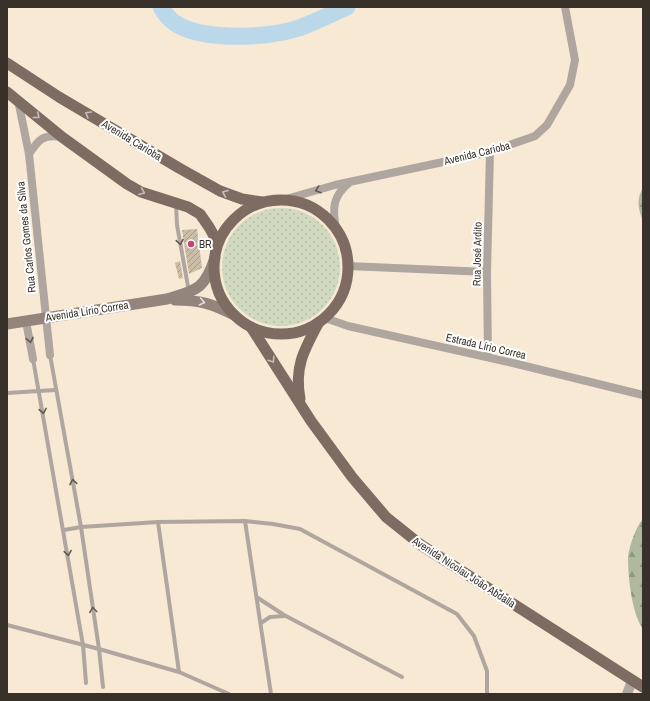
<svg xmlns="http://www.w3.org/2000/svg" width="650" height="701" font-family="'Archivo Narrow',sans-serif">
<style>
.grass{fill:url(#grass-dots)}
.forest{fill:url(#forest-firs)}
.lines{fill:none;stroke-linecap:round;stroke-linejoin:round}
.river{stroke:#bbd8eb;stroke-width:17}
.building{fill:url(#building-hatch)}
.service{stroke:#b0a6a0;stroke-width:4}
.minor{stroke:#b0a6a0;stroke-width:8}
.tertiary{stroke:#b0a6a0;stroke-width:10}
.secondary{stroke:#93847c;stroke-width:11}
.primary{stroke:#7e6c63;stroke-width:11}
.oneway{stroke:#c5bdb9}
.oneway2{stroke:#615a53}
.oneway3{stroke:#e4e0de}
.poi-dot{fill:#c93e76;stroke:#fff;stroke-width:1.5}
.labels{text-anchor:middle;stroke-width:4;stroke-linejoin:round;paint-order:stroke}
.street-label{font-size:11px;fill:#373129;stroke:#fff}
.poi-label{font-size:11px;fill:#373129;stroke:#fff;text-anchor:start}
</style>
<defs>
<pattern id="grass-dots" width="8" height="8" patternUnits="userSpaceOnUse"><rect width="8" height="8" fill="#d1dac0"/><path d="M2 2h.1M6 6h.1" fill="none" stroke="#b4bca5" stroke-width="1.8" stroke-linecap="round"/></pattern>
<pattern id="forest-firs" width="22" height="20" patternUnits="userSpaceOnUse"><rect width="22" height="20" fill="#afb99d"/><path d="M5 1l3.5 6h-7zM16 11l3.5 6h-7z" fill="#8f9780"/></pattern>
<pattern id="building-hatch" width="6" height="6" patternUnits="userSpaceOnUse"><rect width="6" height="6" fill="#cbbea9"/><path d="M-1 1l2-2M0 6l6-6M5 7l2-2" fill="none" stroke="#a69b8a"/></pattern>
</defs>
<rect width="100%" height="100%" fill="#f8e9d4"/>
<circle class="grass" cx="281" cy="267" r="59"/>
<g class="forest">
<path d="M643 188V221C638 209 636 199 643 188Z"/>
<path d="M643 519V629C632 615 628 577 628 559 628 549 636 526 643 519Z"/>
</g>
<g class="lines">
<path class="river" d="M161 7C165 14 171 21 178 25 207 41 268 38 299 28 315 22 331 14 347 7"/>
</g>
<g class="building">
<polygon points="197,229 202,268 189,274 182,230"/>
<polygon points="180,261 183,278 179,279 175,263"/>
</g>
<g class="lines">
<g class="service">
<polyline points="176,204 177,225 189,292"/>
<polyline points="50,355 81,527 99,649 103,687"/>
<polyline points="33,359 83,645 86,683"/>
<polyline points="7,393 55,390"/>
<polyline points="245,521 271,694"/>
<polyline points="158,522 179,672"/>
<polyline points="64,530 81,527 158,522 245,521 273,524 300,529 457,614 474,636 487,671 487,694"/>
<polyline points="258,598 284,615 402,677"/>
<polyline points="261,623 270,617 284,616"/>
<polyline points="7,625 99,649 179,672 229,694"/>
</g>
<g class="minor">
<polyline points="18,100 29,154 50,355"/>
<path d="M29 154C39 139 43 134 62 137"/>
<polyline points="286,199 335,185 490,152 535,136 547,125 570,85 575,60 565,7"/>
<path d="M336 228C332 208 333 196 349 183"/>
<polyline points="348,266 487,272"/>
<polyline points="325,318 348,326 513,363 643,395"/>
<polyline points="26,321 33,359"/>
<polyline points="488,357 487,272 490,152"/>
</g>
<polyline class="tertiary" points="627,694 632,681"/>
<g class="secondary">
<path d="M175 300C200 300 213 304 234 315"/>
<path d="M7 324 167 299C197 290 204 290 215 258"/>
</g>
<g class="primary">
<polyline points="7,63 59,97 179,168 220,191 242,199 262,202"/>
<polyline points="7,92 62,137 127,184 141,192 188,207 200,214 209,227 218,243"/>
<circle cx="281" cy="267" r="67"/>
<polyline points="251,327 311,421 352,477 386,517 421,545 643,687"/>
<path d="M300 399C294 367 304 350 319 322"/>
</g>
</g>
<defs><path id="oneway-chevron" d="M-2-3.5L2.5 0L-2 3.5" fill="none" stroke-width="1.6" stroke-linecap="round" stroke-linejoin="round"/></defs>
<g class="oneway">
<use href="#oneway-chevron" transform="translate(88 114) rotate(-149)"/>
<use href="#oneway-chevron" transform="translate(37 116) rotate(39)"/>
<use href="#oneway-chevron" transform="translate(142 192) rotate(23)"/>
<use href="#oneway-chevron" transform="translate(225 193) rotate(-158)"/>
<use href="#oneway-chevron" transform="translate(272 360) rotate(57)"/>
</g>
<g class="oneway2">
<use href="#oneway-chevron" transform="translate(318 190) rotate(161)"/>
<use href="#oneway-chevron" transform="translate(180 242) rotate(81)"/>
<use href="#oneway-chevron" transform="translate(30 340) rotate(79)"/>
<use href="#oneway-chevron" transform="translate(43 411) rotate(80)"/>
<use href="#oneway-chevron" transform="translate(73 482) rotate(-101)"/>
<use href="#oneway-chevron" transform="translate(68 553) rotate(81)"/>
<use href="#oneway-chevron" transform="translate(93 610) rotate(-98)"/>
</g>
<use class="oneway3" href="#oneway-chevron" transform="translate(202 302) rotate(12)"/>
<circle class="poi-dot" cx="191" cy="244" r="4"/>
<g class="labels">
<g class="street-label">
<text transform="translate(132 140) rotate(31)" y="4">Avenida Carioba</text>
<text transform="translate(477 153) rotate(-14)" y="4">Avenida Carioba</text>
<text transform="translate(26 237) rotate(-96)" y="4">Rua Carlos Gomes da Silva</text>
<text transform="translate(477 254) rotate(-89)" y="4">Rua José Ardito</text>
<text transform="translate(87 311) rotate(-9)" y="4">Avenida Lírio Correa</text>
<text transform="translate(486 346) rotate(13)" y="4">Estrada Lírio Correa</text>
<text transform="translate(464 572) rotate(33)" y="4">Avenida Nicolau João Abdalla</text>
</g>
<g class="poi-label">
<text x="199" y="248">BR</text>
</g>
</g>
<rect width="650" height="701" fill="none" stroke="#373129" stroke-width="16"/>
</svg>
